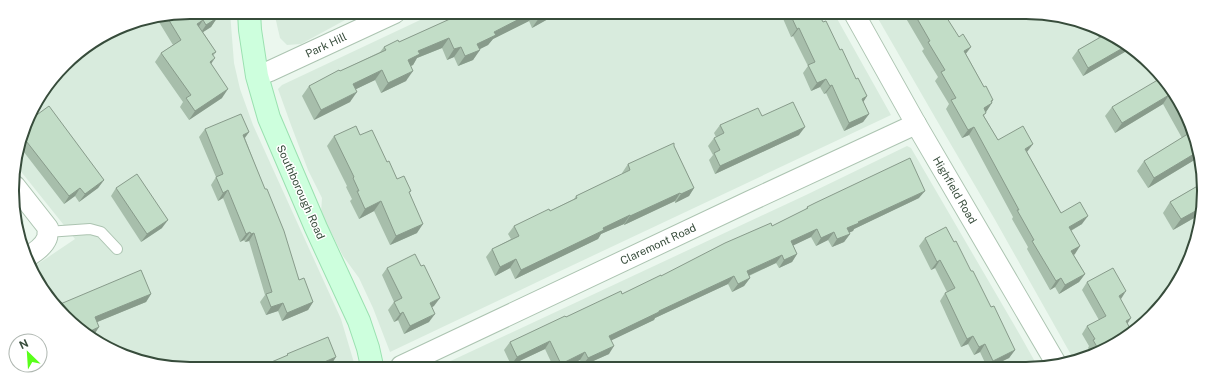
<svg xmlns="http://www.w3.org/2000/svg" width="1216" height="381" font-family="'Public Sans',sans-serif">
<style>
.residential{fill:#d8ebdd}
.lines{fill:none;stroke-linecap:round;stroke-linejoin:round}
.lane-casing{stroke:#acc4b1;stroke-width:12}
.street-casing{stroke:#acc4b1;stroke-width:22}
.secondary-casing{stroke:#9ae1b0;stroke-width:24}
.lane{stroke:#fff;stroke-width:10}
.street{stroke:#fff;stroke-width:20}
.secondary{stroke:#cdffdd;stroke-width:22}
.wall{fill:#a7beab}
.shaded-wall{fill:#889b8b}
.building{fill:#c2ddc7;stroke:#889b8b}
.labels{text-anchor:middle;stroke-width:3;stroke-linejoin:round;paint-order:stroke}
.street-label{font-size:11px;fill:#374c3b;stroke:#fff}
.rim{fill:none;stroke:#374c3b;stroke-width:2}
</style>
<rect width="100%" height="100%" fill="#ebf7ee"/>
<g class="residential">
<polygon points="191,12 230,12 234,63 240,89 253,125 341,319 355,366 155,366 91,339 42,290 32,268 75,239 15,164 31,111 73,56 122,26"/>
<polygon points="274,12 358,13 301,44 287,45 280,38"/>
<polygon points="435,13 835,15 891,115 554,274 390,352 373,308 359,278 343,256 321,213 322,198 308,170 291,125 278,89 282,85"/>
<polygon points="876,15 1061,15 1125,42 1174,92 1201,156 1201,226 1180,280 1143,325 1104,351 1074,360 994,218 936,119"/>
<polygon points="907,146 911,148 1020,335 1038,367 440,366 806,195"/>
<polygon points="16,211 24,221 24,229 19,240 18,236"/>
</g>
<g class="lines">
<g class="lane-casing">
<polyline id="lane" points="47,232 90,229 101,232 117,249"/>
</g>
<g class="street-casing">
<g id="street">
<polyline points="855,15 916,124 1057,365"/>
<polyline points="257,76 270,71 395,13"/>
<path d="M15 186 48 228C47 231 48 236 47 238 44 246 34 253 27 257"/>
<polyline points="401,366 750,201 916,124"/>
</g>
</g>
<g class="secondary-casing">
<polyline id="secondary" points="249,12 250,30 257,76 269,118 316,228 359,321 368,348 372,366"/>
</g>
<use href="#lane" class="lane"/>
<use href="#street" class="street"/>
<use href="#secondary" class="secondary"/>
</g>
<g class="wall">
<polygon points="190,12 218,12 216,15 217,18 211,27 203,32 216,52 213,56 211,64 222,98 189,120 180,107 183,102 155,62 161,53 173,45 159,22 162,18"/>
<polygon points="457,13 552,13 548,19 532,28 529,21 493,39 488,45 480,49 473,60 458,66 454,57 447,60 442,48 417,58 413,65 411,66 406,81 381,93 375,80 356,89 350,102 314,120 302,96 309,86 380,52 384,47 399,42 453,18"/>
<polygon points="781,14 819,15 823,22 840,50 856,79 867,96 863,102 869,114 863,122 844,131 826,93 824,94 820,87 811,91 803,73 808,66 793,36 791,37"/>
<polygon points="904,15 945,15 984,87 993,100 986,112 984,116 998,140 1027,152 1061,213 1082,224 1071,231 1075,254 1074,255 1085,274 1079,282 1059,294 1055,287 1050,290 1027,249 1028,247 1012,219 1013,217 969,135 962,138 946,109 949,104 935,81 938,77 922,51 924,49"/>
<polygon points="1094,29 1125,42 1141,59 1138,61 1130,49 1083,76 1072,58 1078,50 1099,38"/>
<polygon points="1174,92 1201,156 1148,188 1137,171 1144,161 1182,138 1163,104 1115,133 1105,116 1112,107"/>
<polygon points="762,116 799,135 715,174 709,160 713,155 708,146 714,138 716,137 714,133 720,125"/>
<polygon points="27,122 104,180 98,188 79,202 75,196 64,204 20,147"/>
<polygon points="205,129 249,132 245,138 299,280 313,302 308,310 282,321 278,311 266,315 260,302 265,295 249,241 245,242 244,240 240,242 223,198 218,201 211,185 216,177 199,137"/>
<polygon points="360,135 387,162 397,179 411,191 409,193 417,233 390,245 374,211 359,219 350,201 352,199 346,187 347,186 327,146 334,136"/>
<polygon points="674,146 694,188 689,196 675,203 675,201 624,225 624,224 601,234 598,239 515,279 510,268 495,276 486,257 492,249 511,239 508,234 514,226 550,211 574,199 576,196 622,174 622,173 628,164"/>
<polygon points="1201,184 1201,214 1173,230 1163,213 1170,202"/>
<polygon points="116,188 162,228 141,242 111,196"/>
<polygon points="919,198 854,229 853,231 849,232 850,234 844,242 832,247 828,240 816,246 811,237 793,245 797,254 792,262 779,268 776,263 749,276 750,278 744,286 732,292 728,284 655,318 654,320 611,340 609,354 582,366 580,360 567,366 553,366 545,349 511,365 504,350 510,342 566,317 622,294 772,226 805,210 807,207"/>
<polygon points="925,238 954,242 1015,350 1009,358 990,367 987,367 980,352 974,355 968,344 961,347 940,301 945,293 947,292 935,268 931,270 919,246"/>
<polygon points="387,268 434,306 432,307 429,322 404,334 398,320 394,322 388,310 394,302 382,275"/>
<polygon points="1087,282 1121,300 1104,351 1092,355 1088,348 1089,346 1082,334 1087,326 1099,320 1082,290"/>
<polygon points="151,294 146,302 97,322 94,335 89,337 58,305"/>
</g>
<g class="shaded-wall">
<polygon points="531,13 534,13 529,21 493,39 488,45 470,54 477,44 494,32"/>
<polygon points="547,13 552,13 548,19 532,28 539,18"/>
<polygon points="217,18 211,27 200,34 206,25"/>
<polygon points="203,20 197,29 197,24"/>
<polygon points="799,28 793,36 791,37 797,29"/>
<polygon points="449,38 442,48 417,58 413,65 401,70 408,60 418,51"/>
<polygon points="1128,45 1131,48 1130,49 1083,76 1088,68"/>
<polygon points="461,47 454,57 447,60 454,49"/>
<polygon points="971,47 965,55 964,51"/>
<polygon points="480,50 473,60 458,66 465,56"/>
<polygon points="82,51 77,59 64,68 70,59"/>
<polygon points="215,58 209,67 210,62"/>
<polygon points="382,70 375,80 346,94 353,84"/>
<polygon points="413,71 406,81 381,93 388,83"/>
<polygon points="826,79 820,87 811,91 817,83"/>
<polygon points="832,85 826,93 824,94 830,86"/>
<polygon points="228,89 222,98 189,120 195,111"/>
<polygon points="357,92 350,102 314,120 321,110"/>
<polygon points="1169,95 1163,104 1115,133 1122,123"/>
<polygon points="867,96 862,104 862,99"/>
<polygon points="993,100 990,105 992,103 986,112 978,117 984,108 991,101"/>
<polygon points="869,114 863,122 844,131 849,123"/>
<polygon points="805,127 799,135 715,174 720,166"/>
<polygon points="974,127 969,135 962,138 968,130"/>
<polygon points="249,132 243,140 243,135"/>
<polygon points="1033,144 1027,152 1025,149"/>
<polygon points="1199,151 1201,156 1148,188 1154,178"/>
<polygon points="104,180 98,188 79,202 85,194"/>
<polygon points="80,188 75,196 64,204 69,196"/>
<polygon points="694,188 689,196 675,203 681,194"/>
<polygon points="228,190 223,198 218,201 223,193"/>
<polygon points="925,191 919,198 854,229 853,231 842,236 847,228 858,222"/>
<polygon points="680,193 675,201 624,225 630,216"/>
<polygon points="381,201 374,211 359,219 365,209"/>
<polygon points="1201,208 1201,214 1173,230 1181,219"/>
<polygon points="630,215 624,224 601,234 598,239 515,279 521,270 603,228"/>
<polygon points="1088,216 1082,224 1063,235 1069,227"/>
<polygon points="168,220 162,228 141,242 147,234"/>
<polygon points="423,224 417,233 390,245 396,236"/>
<polygon points="817,229 811,237 786,249 791,241"/>
<polygon points="250,232 244,240 240,242 246,234"/>
<polygon points="834,232 828,240 816,246 821,238"/>
<polygon points="254,233 249,241 245,242 251,234"/>
<polygon points="850,234 844,242 832,247 837,239"/>
<polygon points="1080,246 1075,254 1066,259 1071,251"/>
<polygon points="797,254 792,262 779,268 784,260"/>
<polygon points="782,255 776,263 741,279 747,271"/>
<polygon points="516,259 510,268 495,276 500,267"/>
<polygon points="940,260 935,268 931,270 937,262"/>
<polygon points="1085,274 1079,282 1059,294 1065,285"/>
<polygon points="734,276 728,284 655,318 654,320 604,344 609,336 659,311"/>
<polygon points="750,278 744,286 732,292 738,284"/>
<polygon points="1061,278 1055,287 1050,290 1056,281"/>
<polygon points="1126,291 1121,299 1119,296"/>
<polygon points="151,294 146,302 90,325 95,317"/>
<polygon points="440,298 434,306 424,311 430,303"/>
<polygon points="313,302 308,310 282,321 287,313"/>
<polygon points="283,303 278,311 266,315 271,307"/>
<polygon points="403,312 398,320 394,322 400,314"/>
<polygon points="435,314 429,322 404,334 410,326"/>
<polygon points="1131,318 1126,326 1126,321"/>
<polygon points="99,327 94,335 89,337 86,333"/>
<polygon points="973,336 968,344 961,347 967,339"/>
<polygon points="550,341 545,349 511,365 517,357"/>
<polygon points="985,344 980,352 974,355 979,347"/>
<polygon points="614,346 609,354 582,366 588,358"/>
<polygon points="1015,350 1009,358 990,367 988,367 993,361"/>
<polygon points="585,352 580,360 567,366 559,366 561,364"/>
<polygon points="336,357 331,365 329,366 315,366"/>
</g>
<g class="building">
<polygon points="190,12 217,12 215,13 217,18 206,25 203,20 197,24 216,52 212,54 215,58 210,62 228,89 195,111 186,98 191,95 161,53 181,40 167,17"/>
<polygon points="460,13 531,13 494,32 496,35 477,44 480,50 465,56 461,47 454,49 449,38 418,51 420,54 408,60 413,71 388,83 382,70 353,84 357,92 321,110 309,86 339,70 340,71 386,50 384,47 398,40 399,42 461,14"/>
<polygon points="537,13 547,13 539,18"/>
<polygon points="790,14 819,15 823,22 826,21 840,50 842,49 856,79 858,78 867,96 862,99 869,114 849,123 832,85 830,86 826,79 817,83 808,65 815,62 799,28 797,29"/>
<polygon points="915,15 945,15 959,37 963,34 971,47 964,51 984,87 986,86 993,100 991,101 992,103 984,108 986,113 983,115 998,140 1023,126 1033,144 1025,149 1061,213 1080,202 1088,216 1069,227 1080,246 1071,251 1085,274 1065,285 1061,278 1056,281 1032,241 1034,240 1017,210 1019,210 974,127 968,130 951,100 956,98 941,72 945,70 928,42 930,41"/>
<polygon points="1106,34 1125,42 1128,45 1088,68 1078,50"/>
<polygon points="82,51 70,59 73,56"/>
<polygon points="1161,78 1174,92 1190,130 1169,95 1122,123 1112,107"/>
<polygon points="793,102 805,127 720,166 714,153 720,150 714,138 724,133 720,125 758,108 762,116"/>
<polygon points="49,106 104,180 85,194 80,188 69,196 23,137 27,134 25,130 27,122"/>
<polygon points="241,114 249,132 243,135 265,189 267,189 284,231 299,280 304,278 313,302 287,313 283,303 271,307 266,294 272,292 254,233 251,234 250,232 246,234 228,190 223,193 216,177 223,174 205,129"/>
<polygon points="356,126 360,135 372,130 387,162 389,161 397,179 404,176 411,191 409,192 423,224 396,236 381,201 365,209 357,191 359,191 353,178 354,177 334,136"/>
<polygon points="1191,132 1199,151 1154,178 1144,161"/>
<polygon points="674,143 674,146 694,188 681,194 680,193 630,216 630,215 603,228 604,230 521,270 516,259 500,267 492,249 519,236 514,226 549,209 550,211 577,198 576,196 630,170 628,164"/>
<polygon points="910,158 925,191 858,222 859,223 847,228 850,234 837,239 834,232 821,238 817,229 791,241 797,254 784,260 782,255 747,271 750,278 738,284 734,276 659,311 659,312 609,336 614,346 588,358 585,352 561,364 550,341 517,357 510,342 565,316 566,317 621,291 622,294 661,275 661,276 725,243 771,223 772,226 808,208 807,207 815,203"/>
<polygon points="137,174 168,220 147,234 116,188"/>
<polygon points="1201,184 1201,208 1181,219 1170,202"/>
<polygon points="946,227 954,242 956,241 971,271 973,271 991,307 994,306 1015,350 993,361 985,344 979,347 973,336 967,339 945,293 955,288 940,260 937,262 925,238"/>
<polygon points="415,254 421,266 424,265 440,298 430,303 435,314 410,326 403,312 400,314 394,302 402,298 387,268"/>
<polygon points="1113,268 1126,291 1119,296 1131,318 1126,321 1132,332 1104,351 1100,352 1093,340 1095,339 1087,326 1106,316 1087,282"/>
<polygon points="141,270 151,294 95,317 99,327 86,333 82,323 77,325 58,305"/>
<polygon points="328,337 336,357 315,366 262,366 288,355 287,354"/>
</g>
<g class="labels">
<g class="street-label">
<text transform="translate(326 45) rotate(-25)" y="4">Park Hill</text>
<text transform="translate(955 190) rotate(60)" y="4">Highfield Road</text>
<text transform="translate(301 192) rotate(66)" y="4">Southborough Road</text>
<text transform="translate(658 244) rotate(-25)" y="4">Claremont Road</text>
</g>
</g>
<path d="M0 0H1216V381H0ZM190 19H1026A171 171 0 0 1 1197 190V191A171 171 0 0 1 1026 362H190A171 171 0 0 1 19 191V190A171 171 0 0 1 190 19Z" fill="#fff" fill-rule="evenodd"/>
<path class="rim" d="M190 19H1026A171 171 0 0 1 1197 190V191A171 171 0 0 1 1026 362H190A171 171 0 0 1 19 191V190A171 171 0 0 1 190 19Z"/>
<g transform="translate(28 353) rotate(335)"><circle r="19" fill="#ffffff" stroke="#afb7b1"/>
<path d="M0-3L7 15L0 10L-7 15Z" fill="#59ff1a"/>
<text y="-6" font-size="11" font-weight="bold" text-anchor="middle" fill="#374c3b">N</text>
</g>
</svg>
